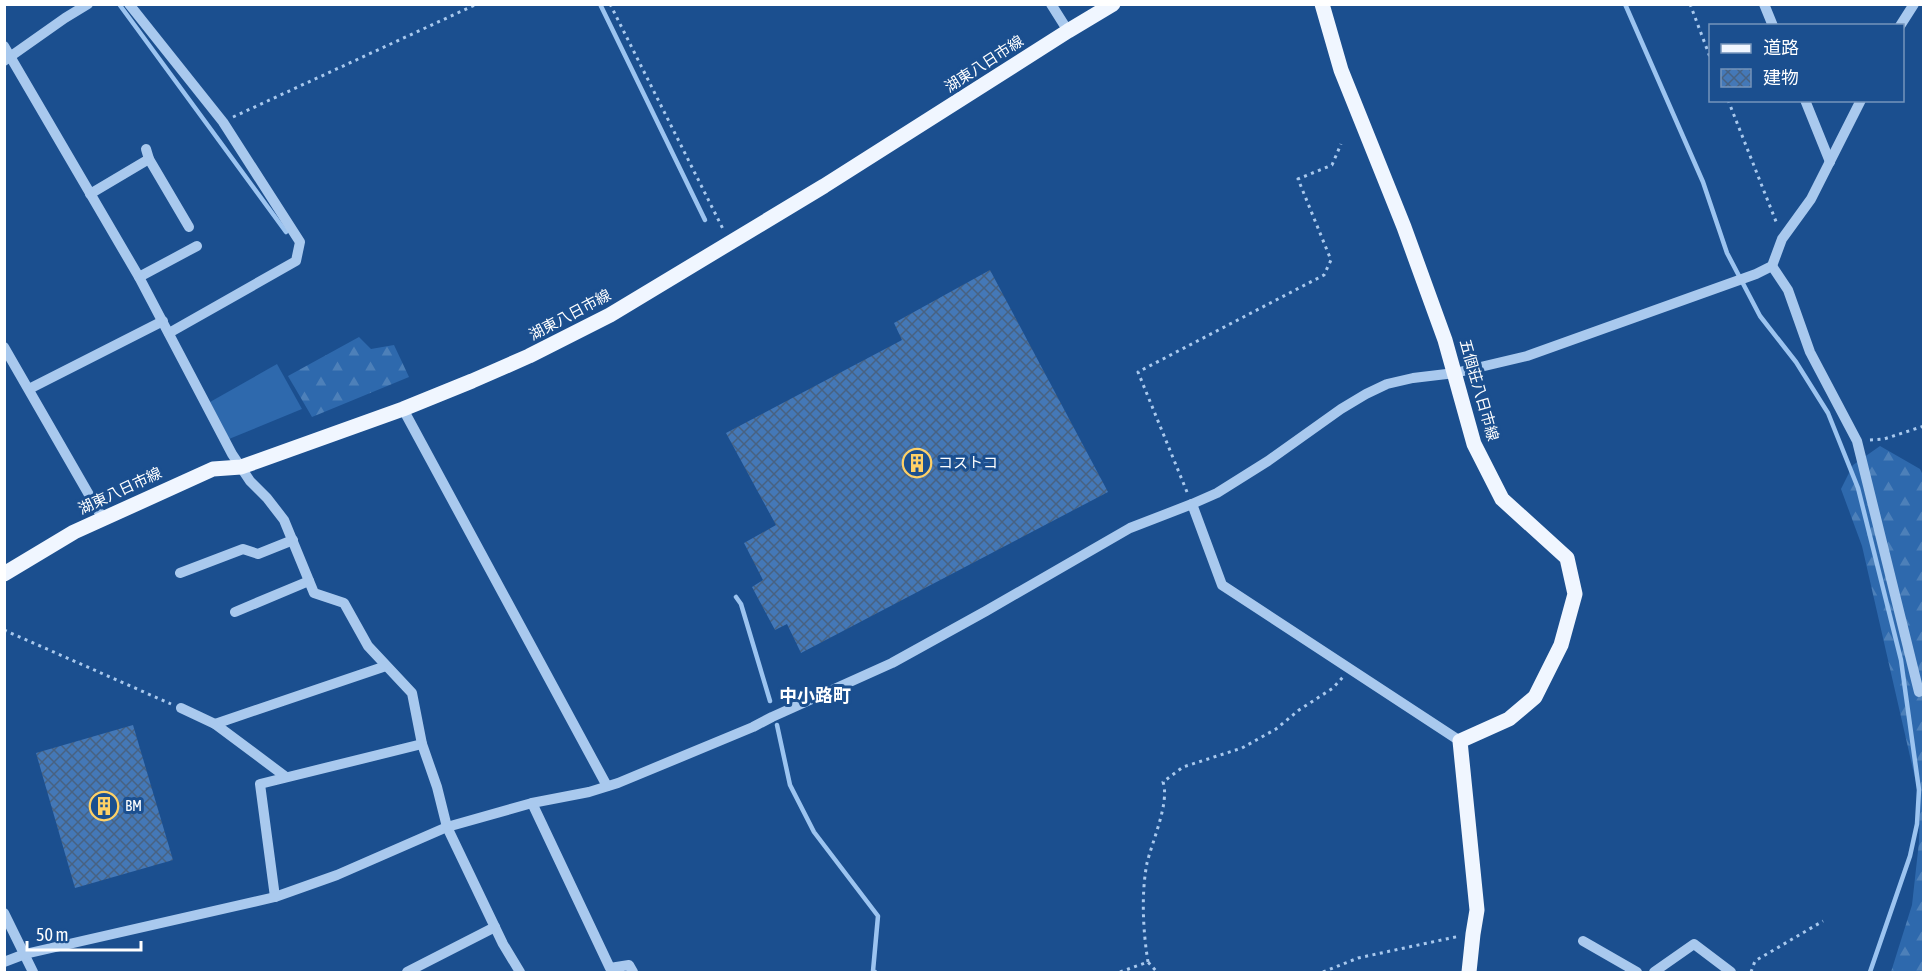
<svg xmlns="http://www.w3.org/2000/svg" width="1928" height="977" font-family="'Asap Condensed','Noto Sans JP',sans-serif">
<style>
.grass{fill:#2e69ad}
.forest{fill:url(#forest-firs)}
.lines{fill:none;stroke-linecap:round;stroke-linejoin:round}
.stream{stroke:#9cc4f0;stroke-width:4.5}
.building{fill:url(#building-cross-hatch)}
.path{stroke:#a9c9ee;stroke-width:3;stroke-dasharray:3 4.5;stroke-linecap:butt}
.minor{stroke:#a9c9ee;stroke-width:10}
.major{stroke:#f0f6ff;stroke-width:15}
.labels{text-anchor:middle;stroke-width:6;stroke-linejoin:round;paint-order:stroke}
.street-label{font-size:15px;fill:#fff;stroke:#1b4f8f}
.poi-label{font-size:15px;fill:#fff;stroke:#1b4f8f;text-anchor:start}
.quarter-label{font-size:18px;font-weight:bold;fill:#fff;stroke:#1b4f8f}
</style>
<defs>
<pattern id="forest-firs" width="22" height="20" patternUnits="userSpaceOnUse" patternTransform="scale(1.5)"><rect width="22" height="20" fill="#2e69ad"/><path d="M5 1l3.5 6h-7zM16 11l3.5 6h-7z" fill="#4d80b9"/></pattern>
<pattern id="building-cross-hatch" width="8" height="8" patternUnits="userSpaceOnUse" patternTransform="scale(1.5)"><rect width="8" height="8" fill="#4478b7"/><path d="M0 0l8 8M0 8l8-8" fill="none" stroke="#486282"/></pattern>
</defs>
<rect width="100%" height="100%" fill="#1b4f8f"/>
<polygon class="grass" points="277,364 302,409 229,439 210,402"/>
<g class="forest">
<polygon points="359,337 371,349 394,345 409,377 312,417 288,376"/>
<polygon points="1880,446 1920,469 1923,475 1923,972 1891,972 1912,905 1919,842 1920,800 1862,546 1841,489 1853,465"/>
</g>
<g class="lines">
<g class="stream">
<polyline points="119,4 286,232"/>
<polyline points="600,4 705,220"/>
<polyline points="1625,4 1703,182 1727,253 1760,316 1796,362 1828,413 1858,488 1901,660 1919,790 1917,824 1910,856 1870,972"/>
<polyline points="736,597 741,604 770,701"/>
<polyline points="777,725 790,785 814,832 878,916 873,971 875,972"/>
</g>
</g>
<g class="building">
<polygon points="990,270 1108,492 801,653 787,624 775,630 752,587 763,580 744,543 776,525 726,433 902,340 894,323"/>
<polygon points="133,725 173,860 75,888 36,753"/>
</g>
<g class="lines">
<g class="path">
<polyline points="610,4 724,231"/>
<polyline points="1690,4 1710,57"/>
<polyline points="1728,100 1777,224"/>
<polyline points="233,117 477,4"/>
<polyline points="1870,440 1884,439 1924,426"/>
<polyline points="1187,492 1138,372 1324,275 1331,260 1298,179 1332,165 1341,144"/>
<polyline points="4,630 171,704"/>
<path d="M1148 962C1143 931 1141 894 1147 863 1152 842 1170 802 1163 782L1183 767 1242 748 1276 729 1299 710 1333 688 1343 677"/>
<polyline points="1120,972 1148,962 1157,972"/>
<polyline points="1323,972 1358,958 1460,936"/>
<polyline points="1751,972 1755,961 1823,921"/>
</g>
<g class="minor">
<polyline points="129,4 223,122 300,242 296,261 169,333"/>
<polyline points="1051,4 1068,31"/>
<polyline points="1764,4 1773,26"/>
<polyline points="1900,26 1914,4"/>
<polyline points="4,46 139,277 232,454 250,481 267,498 284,520 314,593 344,603 368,646 412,693 422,744 437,787 447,827 503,944 520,972"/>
<polyline points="4,61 65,18 88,4"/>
<polyline points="1805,100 1830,162"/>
<polyline points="146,149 149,159 189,227"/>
<polyline points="90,194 149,159"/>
<polyline points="1772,266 1788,290 1810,352 1857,441 1919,692"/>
<polyline points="139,277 197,246"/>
<polyline points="4,347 103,519"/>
<polyline points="29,389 163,321"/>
<polyline points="403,409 607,786"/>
<polyline points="1192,504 1222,585 1460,741"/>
<polyline points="180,573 243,549 258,554 293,540"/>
<polyline points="235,612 309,581"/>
<polyline points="181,708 215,724 286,777"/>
<polyline points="215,724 386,666"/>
<polyline points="532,803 610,968 629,965 633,972"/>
<polyline points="275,897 260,784 422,744"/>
<polyline points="4,913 33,972"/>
<polyline points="1583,941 1637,972"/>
<polyline points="4,962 25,954 275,897 337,875 447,827 532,803 589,792 618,783 753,727 772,717 892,663 986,611 1130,528 1192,504 1217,493 1268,461 1341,409 1366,394 1387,384 1413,378 1455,373 1527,356 1756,274 1772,266 1782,239 1811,199 1861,100"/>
<polyline points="407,972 495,927"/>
<polyline points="1654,972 1694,944 1731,972"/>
</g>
<g class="major">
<polyline points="1322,4 1341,70 1404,227 1445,340 1474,444 1502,499 1567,558 1575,594 1561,645 1535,697 1509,719 1460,741 1477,910 1473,934 1469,972"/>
<polyline points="4,574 74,532 213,469 241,467 258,461 403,409 472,381 529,356 610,315 824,186 1068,31 1113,4"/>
</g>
</g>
<defs>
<g id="building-ring" transform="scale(1.5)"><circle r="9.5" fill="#1b4f8f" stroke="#ffd166" stroke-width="1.5"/><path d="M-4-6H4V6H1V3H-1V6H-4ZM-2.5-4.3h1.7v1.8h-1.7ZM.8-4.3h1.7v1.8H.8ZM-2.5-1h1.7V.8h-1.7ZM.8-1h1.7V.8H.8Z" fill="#ffd166"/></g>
</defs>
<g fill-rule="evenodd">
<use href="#building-ring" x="917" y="463"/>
<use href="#building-ring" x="104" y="806"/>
</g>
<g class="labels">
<g class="street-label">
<text transform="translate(984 64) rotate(-33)" y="5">湖東八日市線</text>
<text transform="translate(570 315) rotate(-28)" y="5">湖東八日市線</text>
<text transform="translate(1479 390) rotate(74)" y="5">五個荘八日市線</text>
<text transform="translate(120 491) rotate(-25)" y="5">湖東八日市線</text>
</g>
<g class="poi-label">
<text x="938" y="468">コストコ</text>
<text x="125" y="811">BM</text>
</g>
<g class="quarter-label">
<text x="815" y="702">中小路町</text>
</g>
</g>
<rect width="1928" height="977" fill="none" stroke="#ffffff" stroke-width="12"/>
<rect x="1709" y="24" width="195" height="78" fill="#1b4f8f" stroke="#7695bc" stroke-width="1.5"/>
<rect x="1721" y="44" width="30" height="9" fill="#f0f6ff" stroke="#7695bc" stroke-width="1.5"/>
<text x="1763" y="54" font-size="18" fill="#ffffff">道路</text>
<rect x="1721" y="69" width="30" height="18" fill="url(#building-cross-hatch)" stroke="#7695bc" stroke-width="1.5"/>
<text x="1763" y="84" font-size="18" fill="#ffffff">建物</text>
<path d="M27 941v9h114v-9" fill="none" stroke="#ffffff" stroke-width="3"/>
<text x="36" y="941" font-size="18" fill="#ffffff" stroke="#1b4f8f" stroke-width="4.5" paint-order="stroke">50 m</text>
</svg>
